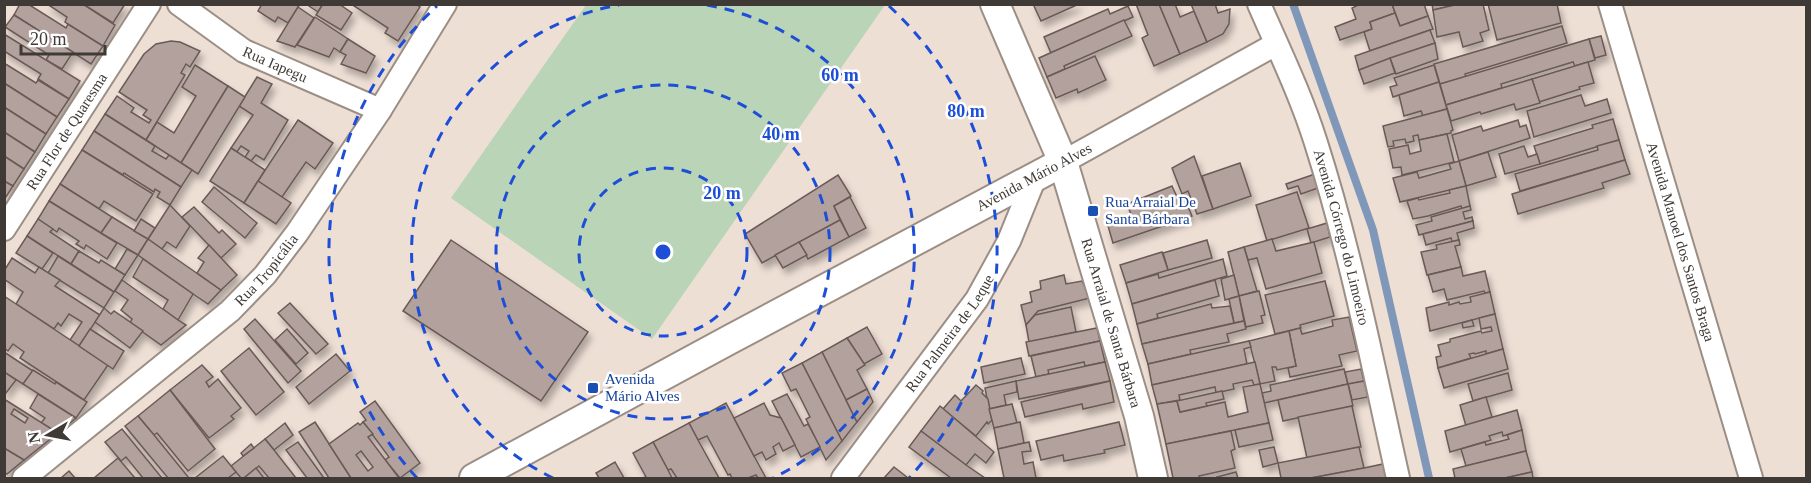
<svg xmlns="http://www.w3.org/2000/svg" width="1811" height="483" font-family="'Times New Roman',serif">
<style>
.green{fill:#b9d4b6}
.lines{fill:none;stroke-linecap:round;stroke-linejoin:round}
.stream{stroke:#7f98b9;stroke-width:8}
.building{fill:#b2a19d;stroke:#6a5a57;stroke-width:1.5;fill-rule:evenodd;filter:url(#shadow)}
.minor-casing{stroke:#9b8e85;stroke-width:26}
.tertiary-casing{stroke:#9b8e85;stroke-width:32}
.minor{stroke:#fff;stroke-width:22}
.tertiary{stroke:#fff;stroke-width:28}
.ring{fill:none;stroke:#1d4ed8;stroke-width:3;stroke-dasharray:10 8}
.transit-dot{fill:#1a4fb4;stroke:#fff;stroke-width:2}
.labels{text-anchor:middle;stroke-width:5;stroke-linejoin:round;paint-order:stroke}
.street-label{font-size:15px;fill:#3f3a36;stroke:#fff}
.transit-label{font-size:15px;fill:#164399;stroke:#fff;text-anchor:start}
.centre{fill:#1d4ed8;stroke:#fff;stroke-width:3}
.ring-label{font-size:18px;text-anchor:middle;font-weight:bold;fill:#1d4ed8;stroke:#fff;stroke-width:5;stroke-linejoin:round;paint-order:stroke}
</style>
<defs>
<filter id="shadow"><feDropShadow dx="3.5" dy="6" stdDeviation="3" flood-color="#0004"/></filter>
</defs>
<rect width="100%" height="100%" fill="#eedfd5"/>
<polygon class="green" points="586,5 885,5 652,339 451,198"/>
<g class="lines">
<polyline class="stream" points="1293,4 1373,230 1429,478"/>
</g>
<g class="building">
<polygon points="20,4 28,4 66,28 68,24 103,46 91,64 14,15"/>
<polygon points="47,4 83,4 115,25 103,46 68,24 65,22 67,17"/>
<polygon points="83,4 125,4 113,23"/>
<polygon points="262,4 300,4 288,23 278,17 275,22 258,11"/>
<polygon points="306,4 323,4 318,12"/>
<polygon points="323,4 339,4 352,13 341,30 316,15"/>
<polygon points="351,4 416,4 420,7 398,41 385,33 388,28"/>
<polygon points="1033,4 1079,4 1041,21"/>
<polygon points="1136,4 1159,4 1180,54 1154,66 1142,38 1148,35"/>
<polygon points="1159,4 1175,4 1180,17 1194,11 1207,42 1180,54"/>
<polygon points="1191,4 1215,4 1218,13 1230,9 1229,24 1223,34 1207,42"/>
<polygon points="1360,4 1392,4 1395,13 1370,22 1372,29 1340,40 1335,27 1356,19 1352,8"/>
<polygon points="1392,4 1424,4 1428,16 1400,26"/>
<polygon points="1432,4 1459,4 1433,10"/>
<polygon points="1459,4 1483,4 1489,30 1480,33 1483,41 1463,47 1459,32 1437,37 1433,10"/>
<polygon points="1488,4 1557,4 1561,23 1497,40"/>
<polygon points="1128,6 1133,17 1051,53 1044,37 1108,9 1110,14"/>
<polygon points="298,7 314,18 295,47 277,41"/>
<polygon points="1395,13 1400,26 1428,16 1433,29 1370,51 1364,32 1372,29 1370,22"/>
<polygon points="14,15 73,52 62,69 46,60 49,55 5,27"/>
<polygon points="315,17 348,39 340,52 334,48 329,57 297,45"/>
<polygon points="1124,20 1132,36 1064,66 1065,69 1047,77 1039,58"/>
<polygon points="1562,26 1567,43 1465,74 1466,77 1440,84 1434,64"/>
<polygon points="1430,30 1435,43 1359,70 1355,56"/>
<polygon points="4,34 80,81 69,99 38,79 41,74 4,51"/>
<polygon points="1601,36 1606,55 1595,58 1589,39"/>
<polygon points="348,39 375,56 366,73 341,64 346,55 340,52"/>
<polygon points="1589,39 1595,60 1575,66 1573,62 1501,84 1502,88 1446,105 1440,84"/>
<polygon points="171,41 180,42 200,51 190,67 186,64 181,73 185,75 146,140 105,114 117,96 134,108 131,112 149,123 151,120 143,115 147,110 119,92 144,54 156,44"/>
<polygon points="1435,43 1438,59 1396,74 1390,58"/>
<polygon points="1095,56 1106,80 1078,93 1077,89 1056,98 1047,77"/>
<polygon points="1390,58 1395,73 1364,84 1359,70"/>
<polygon points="1588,62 1594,83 1579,87 1580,89 1539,102 1532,79"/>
<polygon points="4,63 36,83 38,80 69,99 57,117 4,83"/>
<polygon points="195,65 228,86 181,163 146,140 157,122 174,133 196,96 182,87"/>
<polygon points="1434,65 1439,82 1393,97 1390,87 1397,85 1394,78"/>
<polygon points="257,77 272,84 261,103 288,120 264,160 256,155 251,161 245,157 249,151 241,146 237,152 231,148 253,115 239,106"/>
<polygon points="1532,79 1540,103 1516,110 1514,104 1481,114 1480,112 1451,121 1446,105"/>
<polygon points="1439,82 1447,109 1423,116 1421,111 1404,116 1399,95"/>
<polygon points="4,83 57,117 46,134 4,107"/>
<polygon points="228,86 245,97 198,174 181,163"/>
<polygon points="1581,95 1585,106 1607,99 1611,113 1534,137 1527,111"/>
<polygon points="4,107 46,134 35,152 4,132"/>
<polygon points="1447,109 1453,130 1451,131 1451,133 1419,140 1418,135 1413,136 1414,141 1406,143 1405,139 1393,141 1394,146 1388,147 1383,126"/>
<polygon points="105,114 155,146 152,151 166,159 169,155 192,170 181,187 94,131"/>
<polygon points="1613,119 1619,140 1540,164 1534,146 1593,128 1592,125"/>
<polygon points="298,120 333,143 315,169 306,162 282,197 258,181"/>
<polygon points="1518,120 1520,127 1526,125 1530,138 1459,161 1452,135 1481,126 1483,131"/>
<polygon points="94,131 181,187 170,205 157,197 160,192 155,189 154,192 124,173 123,175 82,150"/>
<polygon points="4,132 35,152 24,169 4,156"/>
<polygon points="1447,134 1454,162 1402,175 1401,167 1393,168 1389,149 1408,145 1410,154 1421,151 1419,140"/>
<polygon points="1619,140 1625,160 1520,191 1515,174 1598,150 1597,146"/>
<polygon points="1524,146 1528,157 1537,154 1540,164 1505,174 1499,154"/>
<polygon points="231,148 265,170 244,203 210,181"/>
<polygon points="82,150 153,194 136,221 104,201 99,209 60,184"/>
<polygon points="1488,152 1496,177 1466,186 1459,161"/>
<polygon points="4,156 24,169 13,186 4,181"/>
<polygon points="1194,156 1213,209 1197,214 1188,191 1182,194 1172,168"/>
<polygon points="1625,160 1630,174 1602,183 1604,188 1518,214 1512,194"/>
<polygon points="1459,161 1466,186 1400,202 1393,178 1417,172 1419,178 1451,169 1449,164"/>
<polygon points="1240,163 1251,196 1213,209 1202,176"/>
<polygon points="1315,174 1318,188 1301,194 1298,186 1288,189 1286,184"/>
<polygon points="838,175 851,196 834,206 840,220 762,263 745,234"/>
<polygon points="4,181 13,186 4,200"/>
<polygon points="258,181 291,203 276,224 244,203"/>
<polygon points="60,184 112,217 101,233 49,201"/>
<polygon points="1172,186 1178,199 1184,197 1192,216 1113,243 1108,226 1132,217 1127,204"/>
<polygon points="1466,186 1470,206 1462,209 1461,206 1428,216 1413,219 1407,201 1418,198 1419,200 1450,193 1449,190"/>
<polygon points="214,187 257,223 245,238 202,202"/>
<polygon points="1297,192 1309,228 1267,241 1256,205"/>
<polygon points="850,197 866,228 849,237 834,206"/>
<polygon points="49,201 117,243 107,259 86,245 84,249 76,244 79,241 59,228 57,232 38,219"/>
<polygon points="170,205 190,226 176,248 167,242 162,249 148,239"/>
<polygon points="1470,206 1471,210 1463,212 1465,219 1472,217 1473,221 1419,235 1416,225 1432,221 1431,217"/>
<polygon points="194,207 219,233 222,230 236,244 221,258 182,217"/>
<polygon points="112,217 148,239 138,255 101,233"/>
<polygon points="38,219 53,229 50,232 79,251 71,264 27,236"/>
<polygon points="141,219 155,228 148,239 134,231"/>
<polygon points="840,220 849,237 808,259 799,242"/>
<polygon points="1473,221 1474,228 1457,233 1459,240 1452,242 1451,238 1426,245 1423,234"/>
<polygon points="1327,223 1330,237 1311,243 1307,229"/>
<polygon points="27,236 53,253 42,269 16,253"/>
<polygon points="148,239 162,249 221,290 208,304 193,294 138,255"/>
<polygon points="1272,239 1276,251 1314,242 1322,273 1266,289 1257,258 1248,260 1244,247"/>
<polygon points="451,240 588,332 541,401 403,311"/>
<polygon points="1207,240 1212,258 1168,270 1163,253"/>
<polygon points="1459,240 1460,245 1455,246 1461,267 1427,275 1421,252 1437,249 1436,245"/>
<polygon points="799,242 807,255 783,268 775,255"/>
<polygon points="209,245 237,275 221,290 197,273 204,262 198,258"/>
<polygon points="1244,247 1257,291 1239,296 1228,252"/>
<polygon points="127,249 138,255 125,275 115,269"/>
<polygon points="79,251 99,263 101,260 125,275 114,292 71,264"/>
<polygon points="1162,252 1168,270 1126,283 1120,265"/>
<polygon points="58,256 114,292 104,308 48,273"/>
<polygon points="12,258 35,273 39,267 60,280 55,286 100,315 79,346 70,340 82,322 69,314 61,326 58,323 54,329 16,304 23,292 4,279 4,271"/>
<polygon points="143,259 193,294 178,320 163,309 168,300 133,277"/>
<polygon points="1223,259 1227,276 1132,304 1126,283 1158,274 1159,278"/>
<polygon points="1461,267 1463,276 1485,271 1490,292 1485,293 1484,291 1447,300 1444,289 1433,292 1428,275"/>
<polygon points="1064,275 1066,284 1082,281 1090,298 1038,311 1026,325 1021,305 1032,302 1030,292 1041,289 1040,281"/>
<polygon points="1234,275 1239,296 1225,300 1221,279"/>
<polygon points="122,280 178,320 186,325 161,345 130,323 132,319 121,310 128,300 115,291"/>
<polygon points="1215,280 1219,296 1157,314 1158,318 1137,324 1132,304"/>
<polygon points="1325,281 1334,316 1300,325 1301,328 1275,334 1265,295"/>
<polygon points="1259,291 1265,315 1261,316 1263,323 1246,327 1239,296"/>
<polygon points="1490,292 1495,314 1430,331 1426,308 1449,302 1449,305 1459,302 1460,304 1471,302 1470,297"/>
<polygon points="4,296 108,365 84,400 20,358 24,352 13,344 8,351 4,348"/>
<polygon points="1239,296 1244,321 1234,323 1229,299"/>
<polygon points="290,303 328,344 316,354 278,313"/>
<polygon points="1211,304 1212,308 1230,306 1234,323 1142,344 1137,324"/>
<polygon points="1071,307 1076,332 1029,342 1026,325 1035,315"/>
<polygon points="104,308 111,314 114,311 143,331 130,348 95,322"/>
<polygon points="1495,314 1503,349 1486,354 1486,351 1475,354 1474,353 1469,354 1471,358 1438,368 1436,357 1441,356 1438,345 1450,342 1450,339 1481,331 1482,333 1492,331 1491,327 1481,329 1479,318"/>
<polygon points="1349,317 1357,351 1339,355 1342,366 1290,377 1288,368 1296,366 1289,331 1300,328 1302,334 1333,326 1332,320"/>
<polygon points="255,319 301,371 288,383 244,329"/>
<polygon points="1472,320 1474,326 1463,328 1462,323"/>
<polygon points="1244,321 1246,329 1227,334 1229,342 1190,350 1191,354 1148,364 1142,344"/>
<polygon points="867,327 882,354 864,364 847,338"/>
<polygon points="1097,328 1100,341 1029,356 1026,342"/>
<polygon points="90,329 124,351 113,369 79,346"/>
<polygon points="287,329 308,353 296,364 275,340"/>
<polygon points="1289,331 1296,366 1277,370 1276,367 1272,367 1275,381 1260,384 1249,341"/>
<polygon points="847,338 865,365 857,370 867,389 846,400 822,352"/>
<polygon points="1100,341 1105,362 1085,366 1084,362 1048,370 1049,374 1036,377 1031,356"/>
<polygon points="1249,341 1251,347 1244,349 1247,364 1152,385 1148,364"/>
<polygon points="249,348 284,392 256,415 221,371"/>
<polygon points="1503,349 1508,369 1444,388 1438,368"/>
<polygon points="4,352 33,371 23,384 4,372"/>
<polygon points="822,352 857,422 842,441 802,363"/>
<polygon points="336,354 350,371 309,404 296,387"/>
<polygon points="1021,358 1025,374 984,383 981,367"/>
<polygon points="1105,362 1110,381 1019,399 1016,381"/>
<polygon points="1255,362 1260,384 1254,385 1252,380 1233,384 1234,389 1216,393 1215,387 1179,395 1180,400 1157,404 1152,385"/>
<polygon points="802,363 842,441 826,460 806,419 810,417 796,389 791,391 782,373"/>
<polygon points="202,365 213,377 206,382 209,387 218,379 241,408 231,416 234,419 209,438 170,390"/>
<polygon points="1344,369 1348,384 1264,403 1262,393 1271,391 1270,385"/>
<polygon points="1361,369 1364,381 1348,384 1345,372"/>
<polygon points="33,370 55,384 56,382 87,402 76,418 23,384"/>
<polygon points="4,372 16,380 6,393 4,393"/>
<polygon points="1508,373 1512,390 1473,401 1468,384"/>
<polygon points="1016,381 1017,392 1004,395 1006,405 989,409 985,388"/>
<polygon points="1110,381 1114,402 1083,409 1082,404 1025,417 1021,402"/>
<polygon points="1364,381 1368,397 1352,400 1348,384"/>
<polygon points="1260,384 1269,423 1166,444 1157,404 1177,401 1180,412 1225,402 1228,417 1248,412 1243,387"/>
<polygon points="1348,384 1353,406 1283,421 1278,400"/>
<polygon points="976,385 983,391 982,393 988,399 992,420 988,424 987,422 976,436 943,409 955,395 961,401"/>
<polygon points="867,389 873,402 857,422 846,400"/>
<polygon points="170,390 215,449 188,471 157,433 154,435 138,416"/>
<polygon points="1222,391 1224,399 1206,403 1207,406 1180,412 1177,401"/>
<polygon points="38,394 76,418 58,433 41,423 45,418 30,408"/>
<polygon points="787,394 804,426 808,424 820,447 801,457 772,401"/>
<polygon points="1486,397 1492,417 1466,426 1460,405"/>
<path d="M4 399 58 433 24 460 4 448ZM14 409 28 418 25 423 11 414Z"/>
<polygon points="375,401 420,463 400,478 385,460 389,457 363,422 366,420 360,412"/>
<polygon points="726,403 754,456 766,478 758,478 756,475 748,478 732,478 730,474 728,475 707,436 698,440 689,423"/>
<polygon points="764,403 770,415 781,418 795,445 783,451 779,443 773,447 776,454 766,460 762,452 754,456 734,418"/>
<polygon points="1012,404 1017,423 994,428 989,409"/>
<polygon points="940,406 994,452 986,463 975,454 966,465 921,431"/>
<polygon points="1352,406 1361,447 1307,458 1298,417"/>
<polygon points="1517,410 1522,430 1503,436 1502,432 1489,436 1491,440 1450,452 1445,431"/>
<polygon points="138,416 154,435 189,478 168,478 125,426"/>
<polygon points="315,422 351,478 329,478 299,432"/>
<path d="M363 422 373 434 368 437 399 478H351L329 444 358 423 360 425ZM361 451 373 467 368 471 356 455Z"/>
<polygon points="1020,422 1024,443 998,449 994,428"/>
<polygon points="1119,422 1125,445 1104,450 1105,453 1064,461 1063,455 1041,460 1036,441"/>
<polygon points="285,423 293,435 274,450 265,439"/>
<polygon points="689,423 698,440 719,478 677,478 671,469 668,470 653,442"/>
<polygon points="1269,423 1273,440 1239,447 1235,430"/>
<polygon points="122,429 162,478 143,478 126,457 121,461 105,442"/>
<polygon points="1522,430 1526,451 1466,466 1461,449 1485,442 1486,445 1509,439 1507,435"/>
<polygon points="921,431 966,465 985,478 951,478 909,447"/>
<polygon points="1231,431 1235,449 1231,451 1235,468 1199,476 1200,478 1173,478 1166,444"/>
<polygon points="265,439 274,450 296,478 269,478 259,466 244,478 241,478 231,466"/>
<polygon points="298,442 324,478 307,478 286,450"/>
<polygon points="653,442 668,470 672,478 642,478 646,477 633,453"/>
<polygon points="1029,442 1031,451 1022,452 1024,464 1033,462 1036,478 1004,478 998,449"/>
<polygon points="251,444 254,448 243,456 241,453"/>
<polygon points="1274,447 1278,463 1263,467 1259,450"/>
<polygon points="1359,447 1364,468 1311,478 1281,478 1278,463"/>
<polygon points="4,448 24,460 7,474 4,472"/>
<polygon points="1526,451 1532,472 1505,478 1455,478 1453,469"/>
<polygon points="223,456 236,472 228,478 195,478"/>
<polygon points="118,458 135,478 94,478"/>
<polygon points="615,462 624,478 599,478 596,473"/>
<polygon points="1383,464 1387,478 1311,478 1364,468"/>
<polygon points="894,467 908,478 884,478"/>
<polygon points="256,468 264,478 244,478"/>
<polygon points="69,471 75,478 61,478"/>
<polygon points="1236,472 1238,478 1218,478 1217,477"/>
<polygon points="1532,472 1533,478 1505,478"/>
</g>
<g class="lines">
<g class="minor-casing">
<g id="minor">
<path id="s1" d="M179 4 244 51 380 110"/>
<path id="s2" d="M1259 4C1279 50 1301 95 1316 143 1351 253 1373 366 1398 478"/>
<path id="s3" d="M1610 4 1751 478"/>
<polyline points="1063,162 1276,44"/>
<path id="s4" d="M4 229 149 4"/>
<path id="s5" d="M24 478 230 311 265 275 297 233 380 110 445 4"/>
<path id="s6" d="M843 478 977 299 1009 241 1035 177"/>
</g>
</g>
<g class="tertiary-casing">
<g id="tertiary">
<path id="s7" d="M995 4 1063 162 1139 416 1153 478"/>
<polyline points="474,478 729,340 1063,162"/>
</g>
</g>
<use href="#minor" class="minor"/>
<use href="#tertiary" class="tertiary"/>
</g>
<g class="ring">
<circle cx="663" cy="252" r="84"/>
<circle cx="663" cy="252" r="167"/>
<path d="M553 478A251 251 0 0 1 619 5M707 5A251 251 0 0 1 773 478"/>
<path d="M417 478A334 334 0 0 1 437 6M889 6A334 334 0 0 1 909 478"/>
</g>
<g class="transit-dot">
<rect x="1087" y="205" width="12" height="12" rx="3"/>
<rect x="587" y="382" width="12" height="12" rx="3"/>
</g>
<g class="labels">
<g class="street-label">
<text dy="5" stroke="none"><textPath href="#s1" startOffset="114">Rua Iapegu</textPath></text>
<text dy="5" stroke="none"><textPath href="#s4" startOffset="116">Rua Flor de Quaresma</textPath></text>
<text transform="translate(1034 177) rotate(-28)" y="5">Avenida Mário Alves</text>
<text dy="5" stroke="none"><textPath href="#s2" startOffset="248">Avenida Córrego do Limoeiro</textPath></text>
<text dy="5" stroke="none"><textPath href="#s3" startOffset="248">Avenida Manoel dos Santos Braga</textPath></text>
<text dy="5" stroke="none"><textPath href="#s5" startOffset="320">Rua Tropicália</textPath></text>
<text dy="5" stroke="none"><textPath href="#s7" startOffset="340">Rua Arraial de Santa Bárbara</textPath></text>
<text dy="5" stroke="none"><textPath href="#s6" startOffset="180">Rua Palmeira de Leque</textPath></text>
</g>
<g class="transit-label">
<text x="1105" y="207">Rua Arraial De<tspan x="1105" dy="17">Santa Bárbara</tspan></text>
<text x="605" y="384">Avenida<tspan x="605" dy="17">Mário Alves</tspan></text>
</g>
</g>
<circle cx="663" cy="252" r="9" class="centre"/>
<g class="ring-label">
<text x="840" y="81">60 m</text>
<text x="966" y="117">80 m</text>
<text x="781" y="140">40 m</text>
<text x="722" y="199">20 m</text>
</g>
<rect width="1811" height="483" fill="none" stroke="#3f3a36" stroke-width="12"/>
<g transform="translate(48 435) rotate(260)" stroke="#ffffff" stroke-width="4.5" paint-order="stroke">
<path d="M0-4.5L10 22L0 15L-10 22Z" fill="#3f3a36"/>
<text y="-9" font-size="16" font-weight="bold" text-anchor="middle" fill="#3f3a36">N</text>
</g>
<path d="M21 45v9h84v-9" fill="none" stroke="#3f3a36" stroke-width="3"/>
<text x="30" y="45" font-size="18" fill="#3f3a36" stroke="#ffffff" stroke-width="4.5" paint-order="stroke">20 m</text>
</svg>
